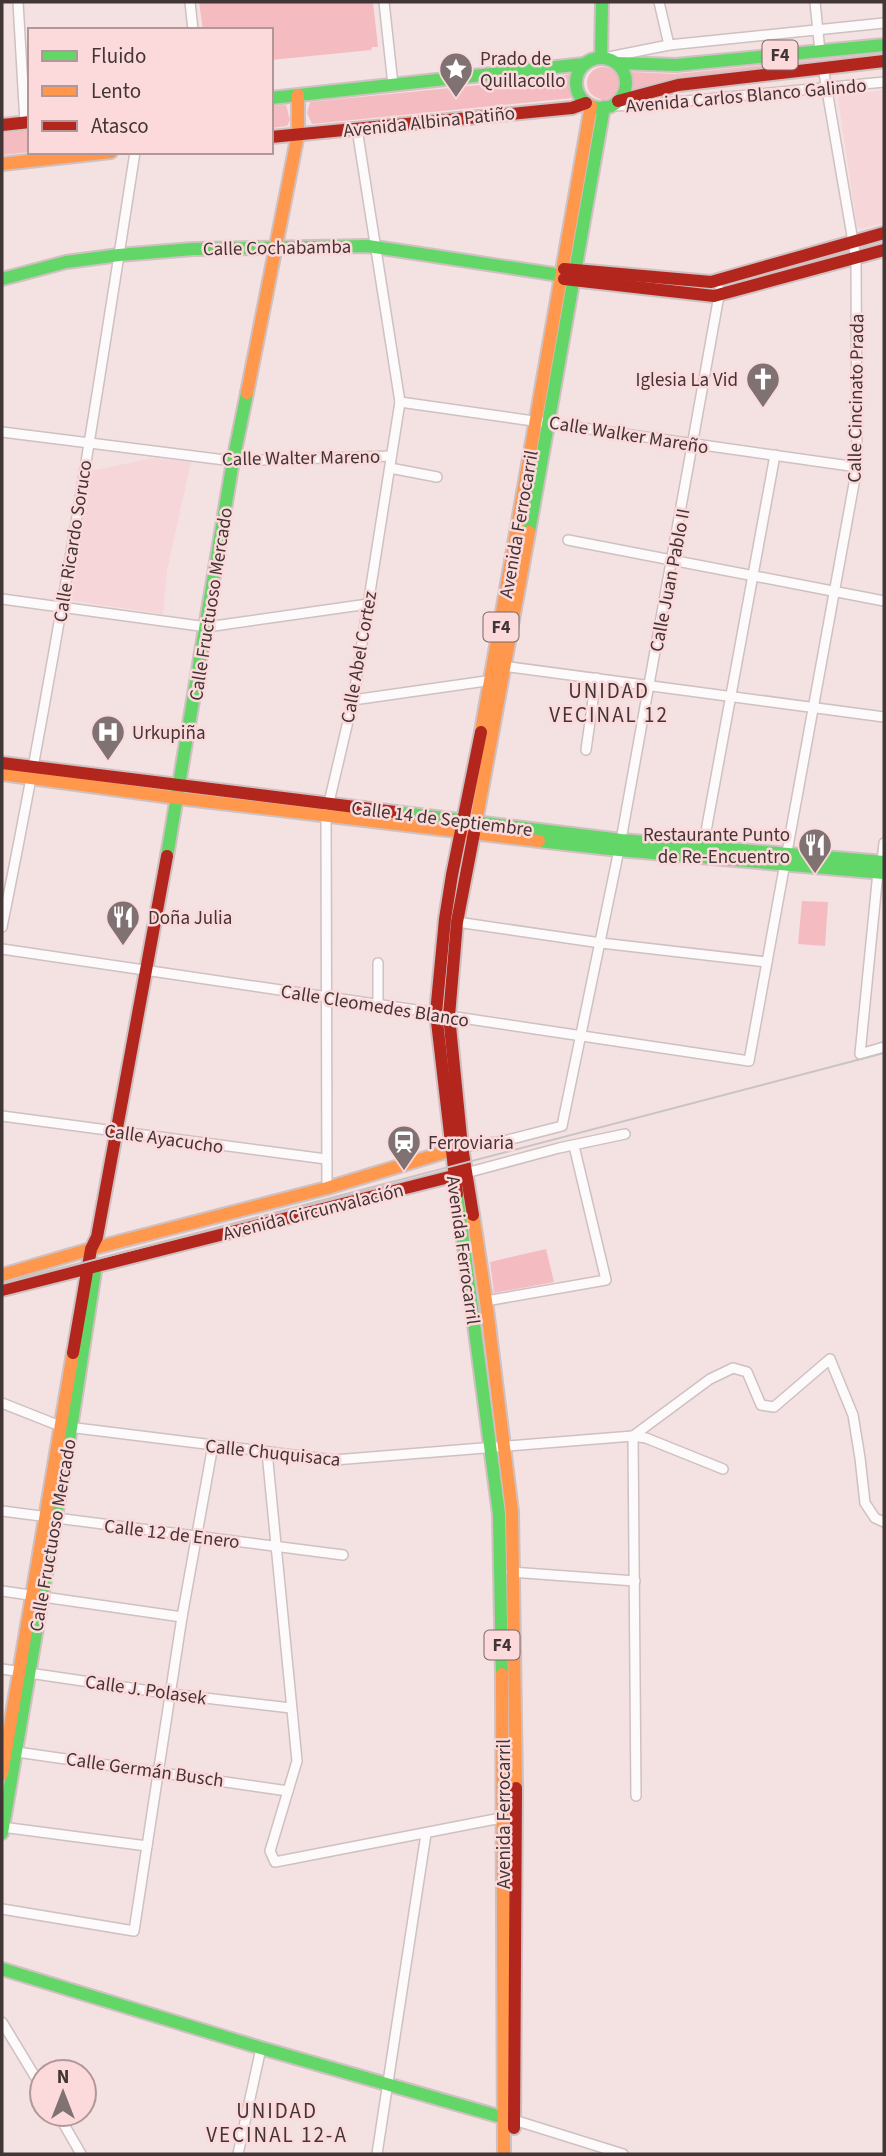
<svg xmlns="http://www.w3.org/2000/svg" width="886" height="2156" font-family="'Source Sans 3',sans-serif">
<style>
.built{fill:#f6d6d8}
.green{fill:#f4bcc0}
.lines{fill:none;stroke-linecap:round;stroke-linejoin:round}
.street-casing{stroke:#cfc0c1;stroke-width:12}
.fast-casing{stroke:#cfc0c1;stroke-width:16}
.slow-casing{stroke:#cfc0c1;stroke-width:16}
.jam-casing{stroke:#cfc0c1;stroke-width:16}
.street{stroke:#fdfafb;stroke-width:9}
.fast{stroke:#63d668;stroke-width:12}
.slow{stroke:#ff974d;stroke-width:12}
.jam{stroke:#b3261e;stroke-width:12}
.tram{stroke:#c9c3c3;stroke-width:2}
.labels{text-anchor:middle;stroke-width:5;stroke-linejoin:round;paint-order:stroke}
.shield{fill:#fcd9da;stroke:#7a6666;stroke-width:2}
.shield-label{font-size:18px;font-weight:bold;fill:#423535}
.poi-label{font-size:19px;fill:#423535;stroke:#fcd9da;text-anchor:start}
.street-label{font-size:19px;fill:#423535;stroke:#fcd9da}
.neighbourhood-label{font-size:21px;letter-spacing:2px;fill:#423535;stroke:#fcd9da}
</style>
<rect width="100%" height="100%" fill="#f4e1e2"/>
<g class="built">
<polygon points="884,90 884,223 860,229 857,226 838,98 842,95"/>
<polygon points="153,458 191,462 167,570 163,614 68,600 91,471"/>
</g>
<g class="green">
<polygon points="199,2 373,2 378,47 372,47 371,50 271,60 271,30 203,30"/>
<polygon points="884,53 884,55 677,77 633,89 632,72 675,74"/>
<circle cx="603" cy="83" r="16"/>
<polygon points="570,74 568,86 572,98 312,124 307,113 310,102 550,78"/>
<polygon points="286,105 290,120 287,126 271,128 271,106"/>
<polygon points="30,130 30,152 2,155 2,133"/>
<polygon points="846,251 847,255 730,287 729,285"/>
<polygon points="802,901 828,902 825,946 798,944"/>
<polygon points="546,1249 554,1282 494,1293 490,1262"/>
</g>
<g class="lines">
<g class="street-casing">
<g id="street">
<polyline points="18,2 25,123"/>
<polyline points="190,2 193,30"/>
<polyline points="384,2 393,85"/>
<polyline points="659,2 669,45"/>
<polyline points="815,2 820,52"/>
<polyline points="604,58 669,45 884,23"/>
<polyline points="609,106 644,105 884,82"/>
<polyline points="400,402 857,467"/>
<polyline points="2,432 233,461 391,456"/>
<polyline points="390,468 437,477"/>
<polyline points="568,540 884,601"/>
<polyline points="2,599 207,627 368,604"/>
<polyline points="503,666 884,717"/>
<polyline points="353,700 493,680"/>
<polyline points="586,750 596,678"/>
<polyline points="884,843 882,862 878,872 860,1054 884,1047"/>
<polyline points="702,853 775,455"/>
<polyline points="457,922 601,943 767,962"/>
<path d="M2 927C54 671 95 411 135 152"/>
<polyline points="2,949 436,1013"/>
<polyline points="378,1005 378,963"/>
<polyline points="449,1016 749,1061 857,467 856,259 823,67"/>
<polyline points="2,1116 326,1159"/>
<polyline points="462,1147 504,1141 562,1126 621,840 720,290"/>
<polyline points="466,1173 559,1148 625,1134"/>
<polyline points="327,1188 326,815 353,700 400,402 357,129"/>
<polyline points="486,1301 606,1280 574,1146"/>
<polyline points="2,1403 60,1426 334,1460 633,1436 646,1438 723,1469"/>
<polyline points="633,1436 710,1379 733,1368 747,1372 761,1405 774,1407 830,1359 853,1415 860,1458 865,1503 875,1518 884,1522"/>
<polyline points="633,1436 636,1796"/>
<polyline points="267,1452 297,1761 270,1851 275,1862 506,1817"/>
<polyline points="2,1511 343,1555"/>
<polyline points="511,1572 635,1581"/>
<polyline points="2,1591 182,1617"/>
<polyline points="2,1669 171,1694 291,1708"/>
<polyline points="10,1751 288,1791"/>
<polyline points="2,1827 147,1846"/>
<polyline points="2,1909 134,1931 182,1617 213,1445"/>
<polyline points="2,2022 42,2088"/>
<polyline points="58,2114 81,2154"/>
<polyline points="514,2120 623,2154"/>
<polyline points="238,2154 261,2048"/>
<polyline points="377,2154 426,1834"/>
</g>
</g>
<g class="fast-casing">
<g id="fast">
<polyline points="601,58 602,2"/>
<circle cx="601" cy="83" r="25"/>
<polyline points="617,63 676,65 884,45"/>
<polyline points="271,98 584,64"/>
<polyline points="2,279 66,262 119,255 193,249 368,246 553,274 561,278"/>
<polyline points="529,532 604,107"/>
<polyline points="395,812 621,840 884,862"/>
<polyline points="539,841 619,850 884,873"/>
<polyline points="167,856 233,461 247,393"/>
<polyline points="457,1194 499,1514 502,1674"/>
<polyline points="2,1833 71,1428 96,1265"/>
<polyline points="2,1969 261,2048 512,2120"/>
</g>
</g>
<g class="slow-casing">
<g id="slow">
<polyline points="2,164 111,152"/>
<polyline points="247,393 298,134 298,95"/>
<polyline points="481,732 591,106"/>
<polyline points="2,774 178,798 539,841"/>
<polyline points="474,833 529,532"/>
<polyline points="473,1215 486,1301 512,1512 516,1788"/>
<polyline points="2,1275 91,1249 327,1188 462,1147"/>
<polyline points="502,1674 504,2154"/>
<polyline points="2,1774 73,1353"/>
</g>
</g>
<g class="jam-casing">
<g id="jam">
<polyline points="618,101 678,85 884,61"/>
<polyline points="2,125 30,122"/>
<polyline points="271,137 572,108 586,103"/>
<polyline points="564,269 711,282 884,233"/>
<polyline points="564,279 714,296 884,250"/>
<polyline points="2,763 395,812"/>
<polyline points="457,1194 436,1013 445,919 452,875 481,732"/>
<polyline points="473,1215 462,1147 449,1016 457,922 474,833"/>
<polyline points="2,1290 465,1173"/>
<polyline points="73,1353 91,1249 97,1237 167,856"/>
<polyline points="514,2128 516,1788"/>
</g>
</g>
<use href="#street" class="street"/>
<use href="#fast" class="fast"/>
<use href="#slow" class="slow"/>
<use href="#jam" class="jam"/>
<polyline class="tram" points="2,1284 884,1053"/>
</g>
<defs>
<g id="sight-pin" transform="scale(1.75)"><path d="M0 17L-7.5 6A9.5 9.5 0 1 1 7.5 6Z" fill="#807172" stroke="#fcd9da"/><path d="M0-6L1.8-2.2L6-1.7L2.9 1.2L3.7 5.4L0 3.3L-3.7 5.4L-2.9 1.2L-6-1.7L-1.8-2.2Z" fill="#fff"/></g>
<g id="church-pin" transform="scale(1.75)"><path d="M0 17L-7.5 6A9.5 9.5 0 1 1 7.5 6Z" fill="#807172" stroke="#fcd9da"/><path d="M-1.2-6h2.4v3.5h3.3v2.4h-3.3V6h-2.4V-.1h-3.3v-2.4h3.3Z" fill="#fff"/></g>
<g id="hospital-pin" transform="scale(1.75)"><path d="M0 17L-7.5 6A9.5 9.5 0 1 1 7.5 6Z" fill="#807172" stroke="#fcd9da"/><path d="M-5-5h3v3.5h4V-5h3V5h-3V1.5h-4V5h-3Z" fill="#fff"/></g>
<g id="restaurant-pin" transform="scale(1.75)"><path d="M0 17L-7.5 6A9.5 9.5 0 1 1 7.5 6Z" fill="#807172" stroke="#fcd9da"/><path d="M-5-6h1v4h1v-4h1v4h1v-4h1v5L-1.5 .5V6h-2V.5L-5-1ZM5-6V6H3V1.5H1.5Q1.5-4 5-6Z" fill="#fff"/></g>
<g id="station-pin" transform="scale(1.75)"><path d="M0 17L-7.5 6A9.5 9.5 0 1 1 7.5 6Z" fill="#807172" stroke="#fcd9da"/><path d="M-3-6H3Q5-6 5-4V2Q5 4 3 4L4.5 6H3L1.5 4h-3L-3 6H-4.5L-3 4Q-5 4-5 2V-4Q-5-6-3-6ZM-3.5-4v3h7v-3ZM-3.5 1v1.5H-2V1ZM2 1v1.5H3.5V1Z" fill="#fff"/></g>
</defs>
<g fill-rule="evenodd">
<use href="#sight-pin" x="456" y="69"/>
<use href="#church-pin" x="763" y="379"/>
<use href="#hospital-pin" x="108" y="732"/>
<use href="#restaurant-pin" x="815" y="845"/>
<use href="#restaurant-pin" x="123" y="917"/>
<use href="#station-pin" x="404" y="1142"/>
</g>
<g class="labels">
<g class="shield">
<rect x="762.5" y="40.5" width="35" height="29" rx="5"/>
<rect x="483.5" y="612.5" width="35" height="29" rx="5"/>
<rect x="484.5" y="1630.5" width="35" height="29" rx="5"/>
</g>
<g class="shield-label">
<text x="780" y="61">F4</text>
<text x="501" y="633">F4</text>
<text x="502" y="1651">F4</text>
</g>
<g class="poi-label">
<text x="480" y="65">Prado de<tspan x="480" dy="22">Quillacollo</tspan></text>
<text x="738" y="386" text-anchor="end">Iglesia La Vid</text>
<text x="132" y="739">Urkupiña</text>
<text x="790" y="841" text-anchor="end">Restaurante Punto<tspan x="790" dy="22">de Re-Encuentro</tspan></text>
<text x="148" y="924">Doña Julia</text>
<text x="428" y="1149">Ferroviaria</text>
</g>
<g class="street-label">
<text transform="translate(746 95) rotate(-5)" y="7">Avenida Carlos Blanco Galindo</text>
<text transform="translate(429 121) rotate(-6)" y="7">Avenida Albina Patiño</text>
<text transform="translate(277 247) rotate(-1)" y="7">Calle Cochabamba</text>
<text transform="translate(855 398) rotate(-89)" y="7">Calle Cincinato Prada</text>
<text transform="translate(629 434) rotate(9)" y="7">Calle Walker Mareño</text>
<text transform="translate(301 457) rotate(-1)" y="7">Calle Walter Mareno</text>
<text transform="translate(518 524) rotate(-80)" y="7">Avenida Ferrocarril</text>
<text transform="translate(72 541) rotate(-81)" y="7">Calle Ricardo Soruco</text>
<text transform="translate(669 580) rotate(-79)" y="7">Calle Juan Pablo II</text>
<text transform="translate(210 604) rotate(-81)" y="7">Calle Fructuoso Mercado</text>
<text transform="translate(358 657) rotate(-80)" y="7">Calle Abel Cortez</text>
<text transform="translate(442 818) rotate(7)" y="7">Calle 14 de Septiembre</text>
<text transform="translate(375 1005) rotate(9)" y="7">Calle Cleomedes Blanco</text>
<text transform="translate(164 1138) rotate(8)" y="7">Calle Ayacucho</text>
<text transform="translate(313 1211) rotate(-14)" y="7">Avenida Circunvalación</text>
<text transform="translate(464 1250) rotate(82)" y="7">Avenida Ferrocarril</text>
<text transform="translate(273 1452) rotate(6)" y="7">Calle Chuquisaca</text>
<text transform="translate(172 1533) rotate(7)" y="7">Calle 12 de Enero</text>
<text transform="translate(52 1535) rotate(-80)" y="7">Calle Fructuoso Mercado</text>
<text transform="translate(146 1689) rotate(8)" y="7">Calle J. Polasek</text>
<text transform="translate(145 1769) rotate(8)" y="7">Calle Germán Busch</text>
<text transform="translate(503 1814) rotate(-90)" y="7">Avenida Ferrocarril</text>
</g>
<g class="neighbourhood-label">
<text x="609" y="698">UNIDAD<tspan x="609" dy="24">VECINAL 12</tspan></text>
<text x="277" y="2118">UNIDAD<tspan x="277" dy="24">VECINAL 12-A</tspan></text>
</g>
</g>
<rect width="886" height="2156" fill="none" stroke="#423535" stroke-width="7"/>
<rect x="28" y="28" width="245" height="126" fill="#fcd9da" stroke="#b29798" stroke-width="2"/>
<rect x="42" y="51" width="35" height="10" fill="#63d668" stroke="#b29798" stroke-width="2"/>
<text x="91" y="63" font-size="21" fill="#423535">Fluido</text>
<rect x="42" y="86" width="35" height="10" fill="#ff974d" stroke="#b29798" stroke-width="2"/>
<text x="91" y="98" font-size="21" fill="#423535">Lento</text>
<rect x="42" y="121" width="35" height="10" fill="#b3261e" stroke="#b29798" stroke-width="2"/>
<text x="91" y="133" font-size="21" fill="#423535">Atasco</text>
<g transform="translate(63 2093)"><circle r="33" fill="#fcd9da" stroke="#b29798" stroke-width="2"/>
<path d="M0-5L12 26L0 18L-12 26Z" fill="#807172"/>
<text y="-10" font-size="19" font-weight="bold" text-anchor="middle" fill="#423535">N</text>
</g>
</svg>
